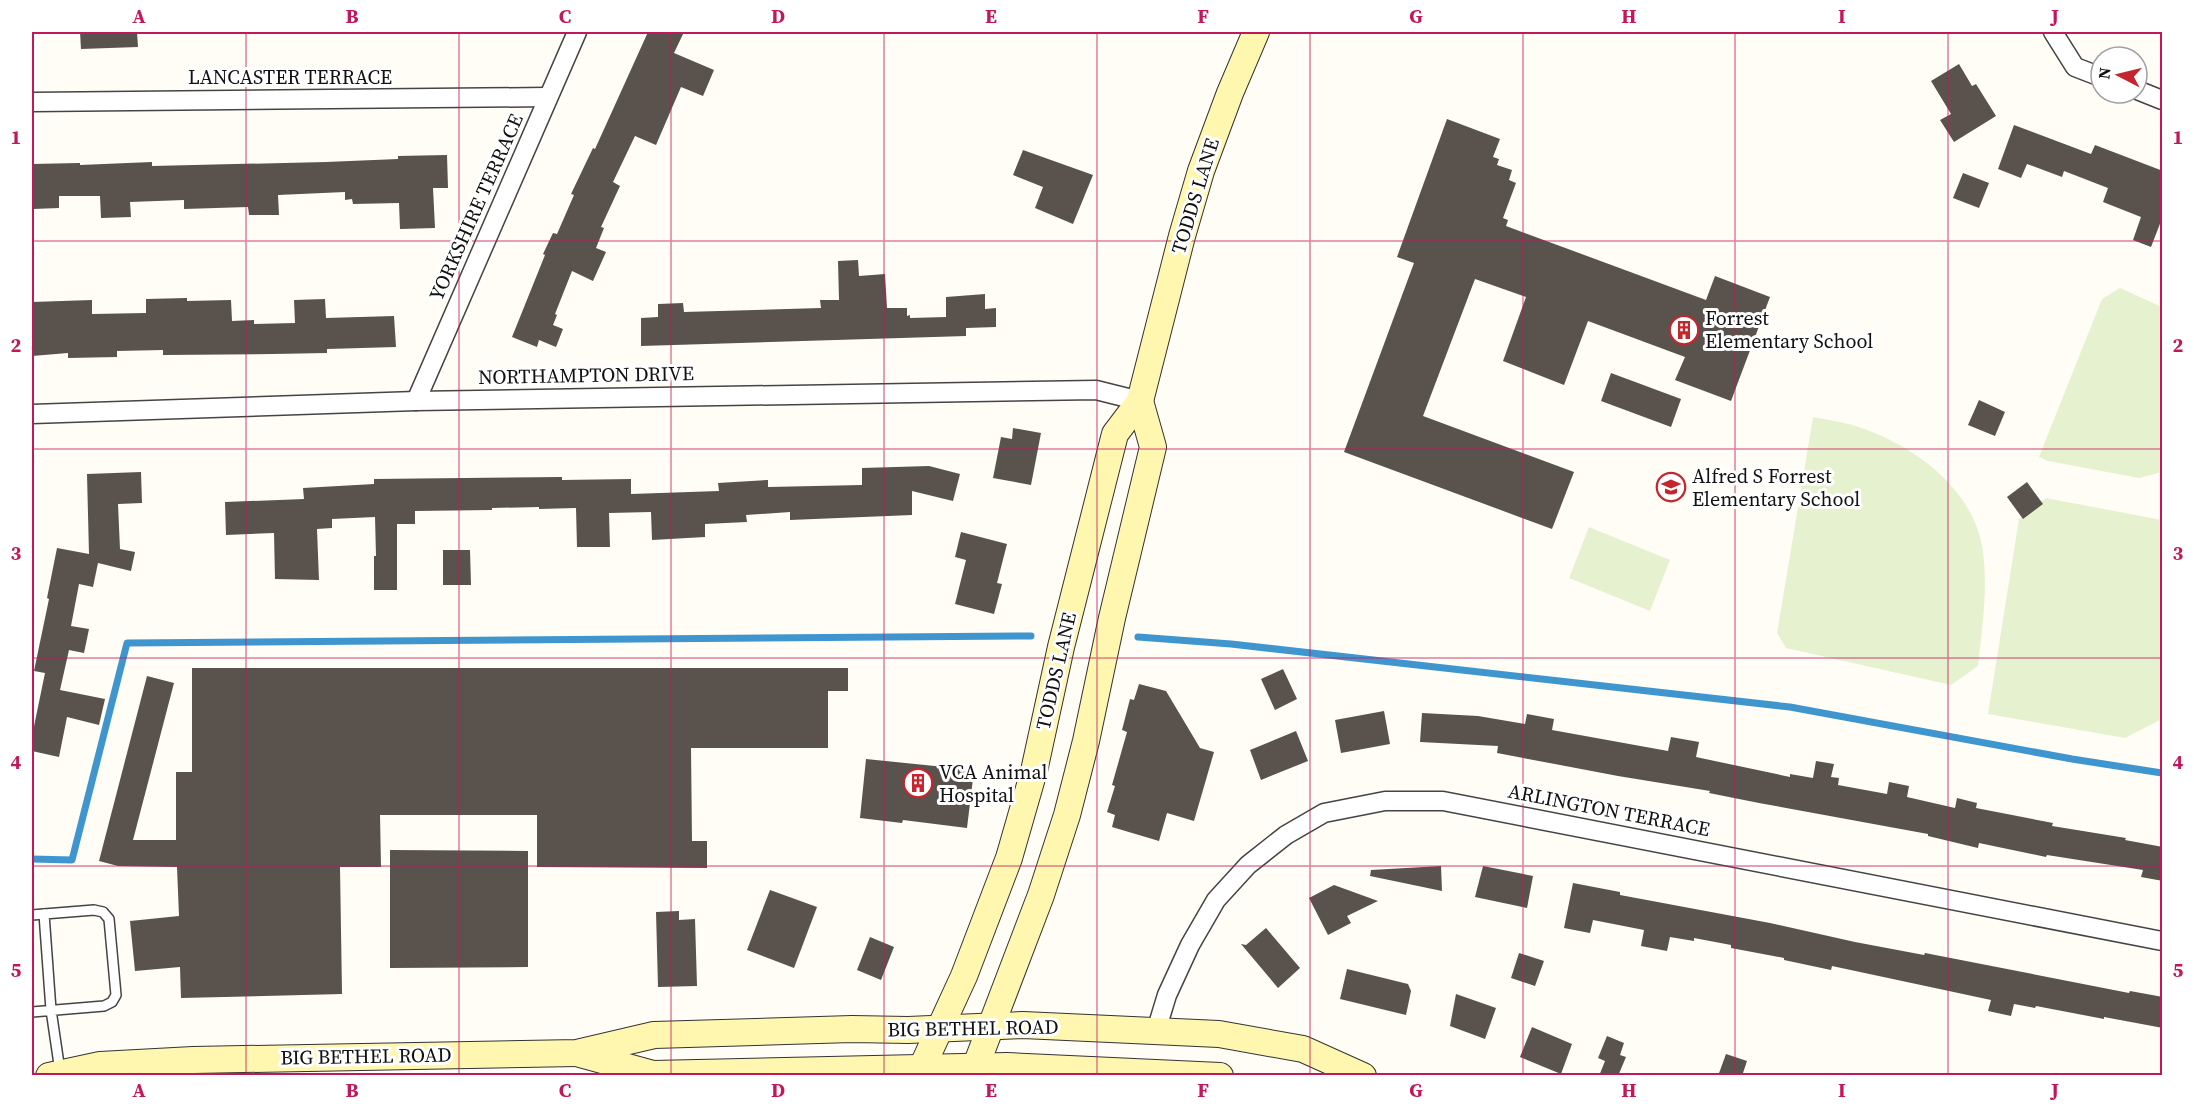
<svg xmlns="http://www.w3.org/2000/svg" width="2194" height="1107" font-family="'Source Serif 4',serif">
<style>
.pitch{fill:#e6f2cf}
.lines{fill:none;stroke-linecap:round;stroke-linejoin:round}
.stream{stroke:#3f96cf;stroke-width:7}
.building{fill:#5a524d}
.lane-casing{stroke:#444;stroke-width:12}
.street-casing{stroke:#444;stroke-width:21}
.secondary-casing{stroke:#333;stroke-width:28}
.lane{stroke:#fff;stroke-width:9}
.street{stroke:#fff;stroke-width:18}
.secondary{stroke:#fff6b0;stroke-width:26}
.grid{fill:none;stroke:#c2185b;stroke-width:1.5;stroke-opacity:0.55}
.labels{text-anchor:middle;stroke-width:6;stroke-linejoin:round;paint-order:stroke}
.street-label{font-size:20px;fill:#111;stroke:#fff}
.poi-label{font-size:20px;fill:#111;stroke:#fff;text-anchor:start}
.neatline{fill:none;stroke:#c2185b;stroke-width:2}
.grid-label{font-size:20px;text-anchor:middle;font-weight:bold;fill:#c2185b}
</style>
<rect width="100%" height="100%" fill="#fffdf5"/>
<g class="pitch">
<polygon points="2120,288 2162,307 2162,472 2139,478 2048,461 2039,457 2102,299"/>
<path d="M1813 417C1830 420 1847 423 1862 428 1918 448 1975 491 1983 552 1988 590 1982 629 1978 666L1951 685 1786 648 1777 633Z"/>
<polygon points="2046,498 2162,520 2162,719 2125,738 1988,714 2019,519"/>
<polygon points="1589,527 1670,560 1650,611 1569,578"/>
</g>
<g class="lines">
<g class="stream">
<polyline points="1138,637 1231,644 1790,707 2072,759 2162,773"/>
<polyline points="32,859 72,860 127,643 1031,636"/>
</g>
</g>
<g class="building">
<polygon points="80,32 137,32 138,47 81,49"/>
<polygon points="648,32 684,32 674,53 714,70 703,96 681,87 656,145 635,136 613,182 620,186 601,227 604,228 596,248 606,252 593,281 572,271 555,314 557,315 553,325 563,329 556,347 539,340 537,347 512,337 545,255 543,254 553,233 557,234 574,195 571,194 593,148 595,149"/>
<polygon points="1959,64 1972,86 1976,84 1996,116 1954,142 1940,120 1951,114 1931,81"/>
<polygon points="1447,119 1500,139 1493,157 1499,159 1497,165 1512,170 1509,180 1516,183 1503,218 1508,220 1506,226 1706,300 1715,276 1770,297 1731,401 1675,380 1685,357 1588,321 1564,385 1503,361 1526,297 1475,279 1423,416 1574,472 1552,529 1344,452 1414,263 1397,257"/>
<polygon points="2014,125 2091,154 2095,145 2163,171 2163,216 2151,247 2133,240 2141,217 2103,202 2108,188 2064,171 2062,177 2027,164 2021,178 1998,169"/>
<polygon points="1023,150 1093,175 1073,224 1035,208 1043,187 1013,175"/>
<polygon points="447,155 448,188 433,188 435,228 400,229 399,203 353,204 352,199 345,200 345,192 278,195 279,215 249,215 248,207 184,209 184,200 130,202 131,217 101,218 100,196 59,196 59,208 33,209 32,164 80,163 80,165 152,162 152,166 326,162 398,159 398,156"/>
<polygon points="1963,173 1989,183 1979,208 1953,198"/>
<polygon points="858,260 859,276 885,274 887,308 907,308 907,316 910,315 910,318 946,317 946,297 985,294 985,309 996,308 996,327 966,328 966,336 641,346 641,318 658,317 658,304 683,303 684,312 821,308 820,300 839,300 838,261"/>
<polygon points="187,298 187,301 231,300 232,321 254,320 254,324 295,323 294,300 325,299 326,318 394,316 396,347 327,349 327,353 273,354 163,355 163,350 117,351 117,357 68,358 68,353 32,356 32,302 92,300 92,314 146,313 146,299"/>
<polygon points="1611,373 1681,399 1671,427 1601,401"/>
<polygon points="1979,400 2005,412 1995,436 1968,425"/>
<polygon points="1013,428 1041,433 1031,485 993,478 1001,437 1012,439"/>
<polygon points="929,466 960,474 953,501 912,491 912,515 790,520 790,512 746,515 747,522 705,524 705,537 652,540 651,512 609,513 610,547 577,547 576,508 539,509 539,507 492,508 492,510 415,511 415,524 397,524 397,590 374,590 374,556 376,556 375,517 332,519 332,528 317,529 319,580 275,579 274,533 226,535 225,502 304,499 303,488 374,484 374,479 562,477 562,480 631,479 631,494 719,491 718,483 768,480 768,487 862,485 862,468"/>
<polygon points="141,472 142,503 118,504 120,549 135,552 131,571 98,563 93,587 79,584 71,626 89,629 84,653 69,650 60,690 105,699 99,725 67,717 59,757 32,751 32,736 45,673 34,671 49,599 47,598 57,548 89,554 87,474"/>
<polygon points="2027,482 2043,504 2023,519 2007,497"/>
<polygon points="961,532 1007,544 997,583 1002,584 994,614 955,604 966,560 955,557"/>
<polygon points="443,550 470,550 471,585 443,585"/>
<polygon points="192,668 848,668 848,691 828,691 828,748 691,748 692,841 707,841 707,868 537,867 537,815 380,815 381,867 340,867 342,994 181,998 180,967 135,971 130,921 179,916 177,867 118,866 99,861 147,676 174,683 133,840 176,840 176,772 192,772"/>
<polygon points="1283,669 1297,699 1275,710 1261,679"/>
<polygon points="1139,684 1166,691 1200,748 1214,752 1194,821 1167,813 1159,841 1112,827 1115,815 1107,812 1115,786 1112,785 1127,732 1122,730 1130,699 1134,700"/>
<polygon points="1384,711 1390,744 1341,753 1335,720"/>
<polygon points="1422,713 1478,716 1525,724 1527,714 1554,719 1552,730 1668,751 1671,737 1699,742 1696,757 1790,777 1790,774 1813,778 1816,761 1834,764 1831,777 1839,778 1838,785 1887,794 1889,782 1909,786 1907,797 1955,808 1957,798 1977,803 1976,808 2053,823 2052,826 2126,838 2125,840 2163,847 2163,881 2141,877 2143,870 2047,855 2046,857 1979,843 1978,848 1928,836 1928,834 1759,803 1709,793 1710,791 1618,776 1497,753 1498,746 1420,742"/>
<polygon points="1296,731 1308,761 1261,780 1250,750"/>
<polygon points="866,759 974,770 967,828 903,820 902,823 860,818"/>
<polygon points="390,850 528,851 528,967 390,968"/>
<polygon points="1441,866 1442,891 1370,876 1371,870"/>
<polygon points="1483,866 1533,876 1527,908 1475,897"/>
<polygon points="1573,883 1620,892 1620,895 1770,923 1855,942 1924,955 1925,953 2129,993 2130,991 2163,997 2163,1028 2104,1017 2104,1019 2036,1006 2035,1008 2014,1004 2011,1016 1988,1011 1991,1000 1832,966 1831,970 1784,960 1784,958 1731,948 1731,945 1694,938 1694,941 1670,937 1667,951 1641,946 1644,930 1593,920 1590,933 1564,928"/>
<polygon points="1334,885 1378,901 1347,916 1351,923 1328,935 1309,898"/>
<polygon points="770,890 817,907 794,968 747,950"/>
<polygon points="679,911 679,920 695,919 697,986 658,987 656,912"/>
<polygon points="1266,928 1300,968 1278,988 1241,944 1246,945"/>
<polygon points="870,937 894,947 881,980 857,970"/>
<polygon points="1519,953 1544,961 1535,986 1511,978"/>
<polygon points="1347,969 1408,984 1411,991 1406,1015 1340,999"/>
<polygon points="1456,994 1496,1008 1485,1039 1450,1026"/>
<polygon points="1532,1027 1572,1044 1561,1074 1520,1057"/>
<polygon points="1607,1036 1624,1043 1620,1055 1626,1057 1618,1076 1599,1076 1605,1061 1598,1058"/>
<polygon points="1726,1054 1747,1061 1742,1076 1718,1076"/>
</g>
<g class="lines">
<g class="lane-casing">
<g id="lane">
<polyline points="32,915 44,914"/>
<polyline points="32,1012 104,1006 112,1002 116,995 109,919 103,912 94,910 44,914 51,1010 60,1071"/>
</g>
</g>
<g class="street-casing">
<g id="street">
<polyline points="2053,32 2075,67 2101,77"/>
<polyline points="2137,90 2162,100"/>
<polyline points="32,102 548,97"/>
<polyline points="416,401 577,32"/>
<polyline points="32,414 416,401 1096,390 1140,401"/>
<polyline points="1156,1031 1167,995 1190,945 1216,900 1248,865 1286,835 1324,813 1385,801 1443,801 2162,941"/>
</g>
</g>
<g class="secondary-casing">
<g id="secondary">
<polyline points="580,1054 653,1074 1007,1066 1220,1076"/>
<polyline points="49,1076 100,1065 193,1060 577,1053 654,1035 852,1029 908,1030 1023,1025 1219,1034 1303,1049 1363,1076"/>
<polyline points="918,1076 964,976 1009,858 1034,771 1061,647 1115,434 1140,401 1182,236 1201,171 1230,93 1256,32"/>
<polyline points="972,1076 1041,895 1067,815 1086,741 1112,618 1153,447 1140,401"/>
</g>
</g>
<use href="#lane" class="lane"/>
<use href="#street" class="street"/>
<use href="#secondary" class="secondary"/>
</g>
<path class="grid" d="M246 32V1076M459 32V1076M671 32V1076M884 32V1076M1097 32V1076M1310 32V1076M1523 32V1076M1735 32V1076M1948 32V1076M32 241H2162M32 449H2162M32 658H2162M32 866H2162"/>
<defs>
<g id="building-ring" transform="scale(1.5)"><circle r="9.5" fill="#fff" stroke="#c4262e" stroke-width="1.5"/><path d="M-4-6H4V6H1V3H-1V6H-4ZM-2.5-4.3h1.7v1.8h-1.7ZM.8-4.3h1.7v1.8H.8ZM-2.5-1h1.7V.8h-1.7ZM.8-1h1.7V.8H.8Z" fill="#c4262e"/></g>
<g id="school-ring" transform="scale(1.5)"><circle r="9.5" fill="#fff" stroke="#c4262e" stroke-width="1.5"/><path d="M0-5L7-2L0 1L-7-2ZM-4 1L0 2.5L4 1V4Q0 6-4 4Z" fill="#c4262e"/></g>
</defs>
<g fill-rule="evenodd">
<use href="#building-ring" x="1684" y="330"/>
<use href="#school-ring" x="1671" y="487"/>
<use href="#building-ring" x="918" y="783"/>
</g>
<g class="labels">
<g class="street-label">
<text x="290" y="84">LANCASTER TERRACE</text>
<text transform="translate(1195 196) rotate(-73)" y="7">TODDS LANE</text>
<text transform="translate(476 207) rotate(-66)" y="7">YORKSHIRE TERRACE</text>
<text transform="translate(586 375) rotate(-1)" y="7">NORTHAMPTON DRIVE</text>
<text transform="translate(1056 671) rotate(-77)" y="7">TODDS LANE</text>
<text transform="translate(1609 810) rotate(11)" y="7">ARLINGTON TERRACE</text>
<text transform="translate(973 1028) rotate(-1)" y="7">BIG BETHEL ROAD</text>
<text transform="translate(366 1056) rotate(-1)" y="7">BIG BETHEL ROAD</text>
</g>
<g class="poi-label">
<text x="1705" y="325">Forrest<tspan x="1705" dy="23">Elementary School</tspan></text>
<text x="1692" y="483">Alfred S Forrest<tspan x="1692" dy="23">Elementary School</tspan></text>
<text x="939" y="779">VCA Animal<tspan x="939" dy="23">Hospital</tspan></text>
</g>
</g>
<rect width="2194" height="1107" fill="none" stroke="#ffffff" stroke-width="66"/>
<g transform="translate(2119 75) rotate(277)"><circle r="28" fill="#ffffff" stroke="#a0a0a0" stroke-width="1.5"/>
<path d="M0-4.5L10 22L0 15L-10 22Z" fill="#c4262e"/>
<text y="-9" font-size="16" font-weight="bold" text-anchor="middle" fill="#111111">N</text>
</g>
<rect x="33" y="33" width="2128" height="1041" class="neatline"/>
<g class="grid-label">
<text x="139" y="23">A</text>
<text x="352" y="23">B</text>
<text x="565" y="23">C</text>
<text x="778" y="23">D</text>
<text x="991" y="23">E</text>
<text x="1203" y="23">F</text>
<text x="1416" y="23">G</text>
<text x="1629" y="23">H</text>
<text x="1842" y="23">I</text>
<text x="2055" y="23">J</text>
<text x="16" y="144">1</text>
<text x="2178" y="144">1</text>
<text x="16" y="352">2</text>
<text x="2178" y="352">2</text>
<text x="16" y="560">3</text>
<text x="2178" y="560">3</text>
<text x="16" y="769">4</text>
<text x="2178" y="769">4</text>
<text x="16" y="977">5</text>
<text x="2178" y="977">5</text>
<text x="139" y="1097">A</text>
<text x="352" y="1097">B</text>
<text x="565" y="1097">C</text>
<text x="778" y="1097">D</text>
<text x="991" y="1097">E</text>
<text x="1203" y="1097">F</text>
<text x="1416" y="1097">G</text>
<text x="1629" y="1097">H</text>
<text x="1842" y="1097">I</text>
<text x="2055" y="1097">J</text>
</g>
</svg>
